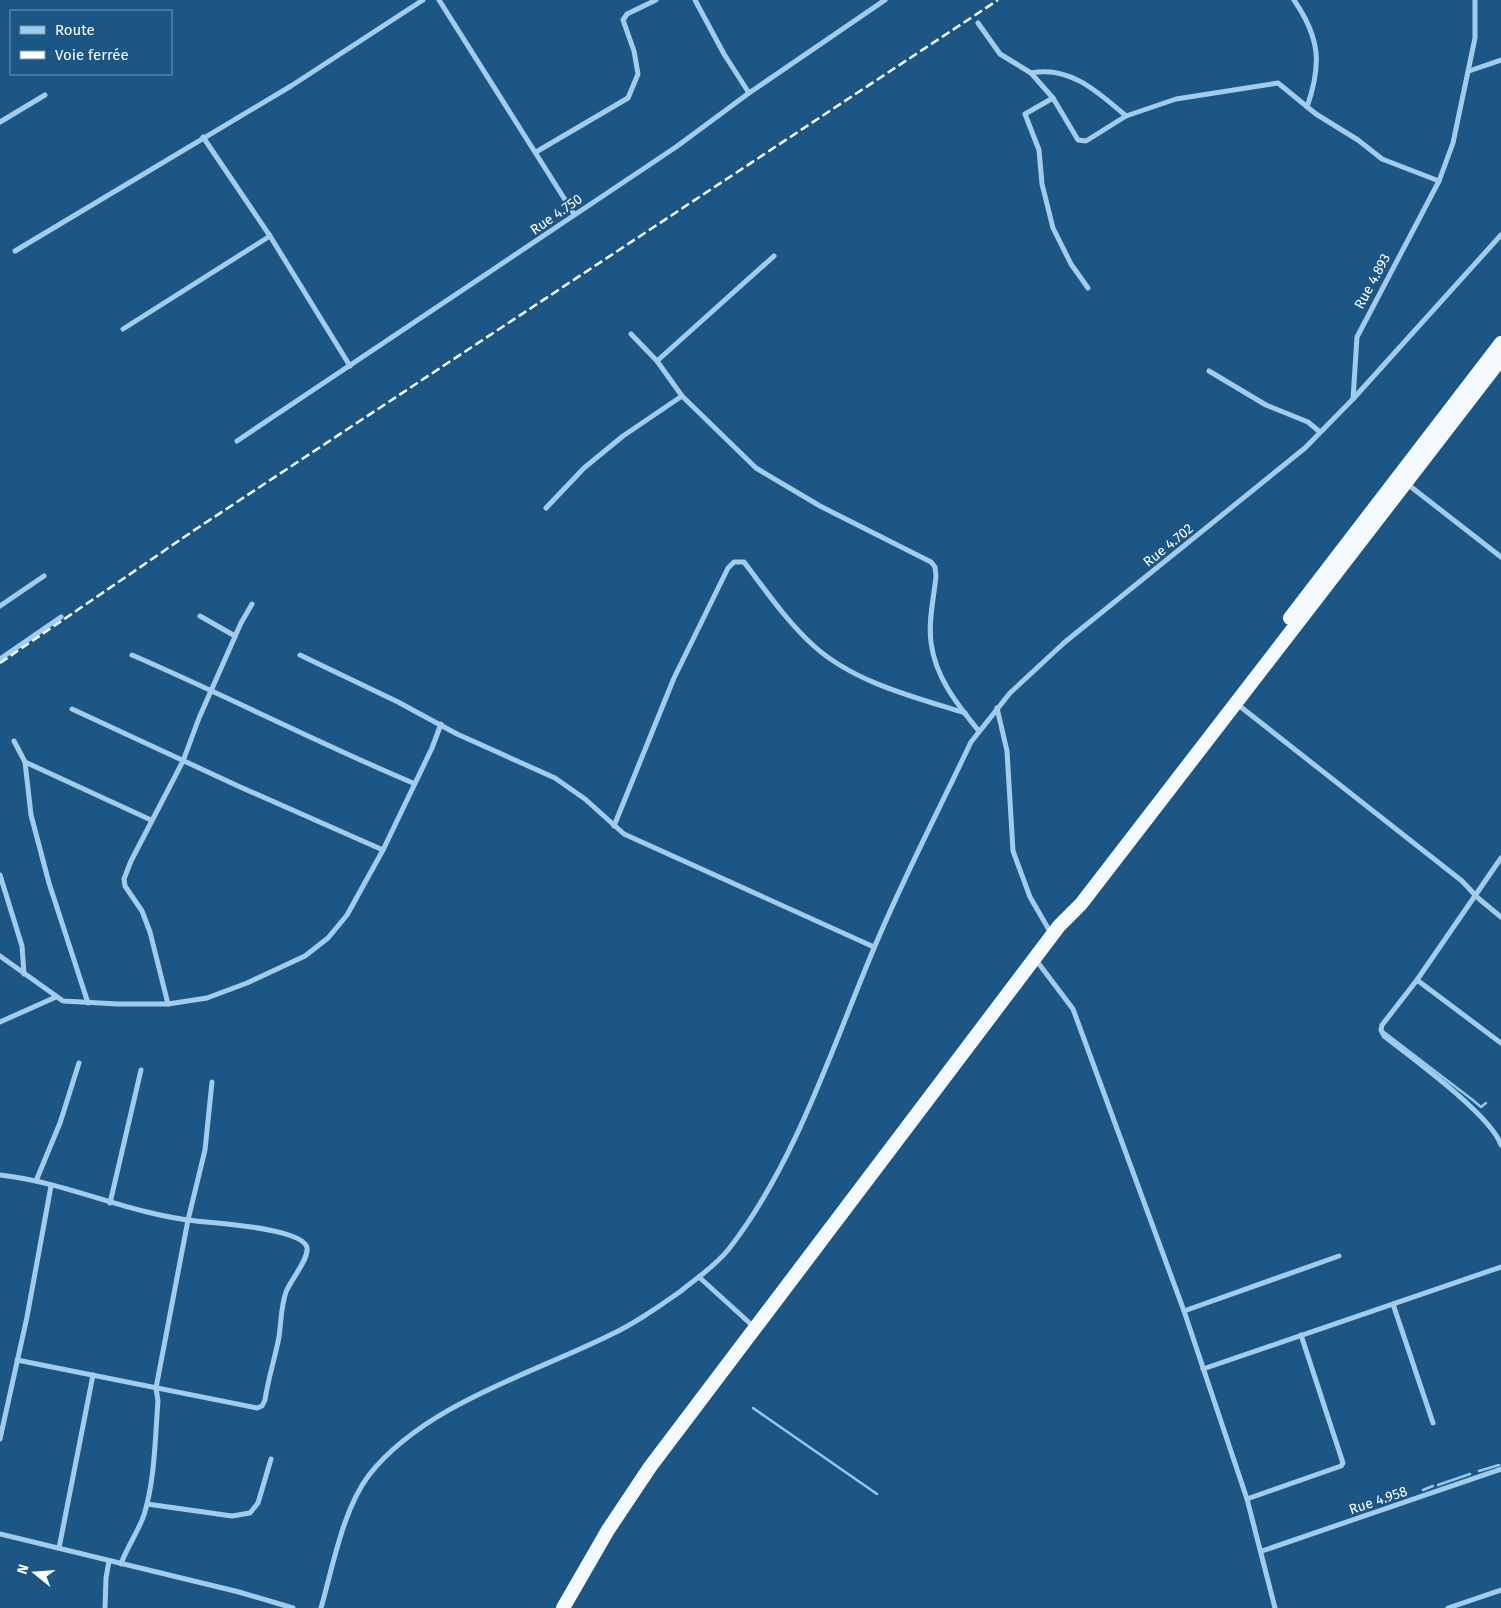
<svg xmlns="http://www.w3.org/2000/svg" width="1501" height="1608" font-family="'Fira Sans',sans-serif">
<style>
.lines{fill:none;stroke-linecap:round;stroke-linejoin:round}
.stream{stroke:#96c8ed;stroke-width:2.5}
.minor{stroke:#a3cceb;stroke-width:5}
.trunk{stroke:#f4f9fe;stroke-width:14}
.rail{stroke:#fff;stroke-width:2.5;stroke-dasharray:9 4;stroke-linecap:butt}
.labels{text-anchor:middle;stroke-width:4;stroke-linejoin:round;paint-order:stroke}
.street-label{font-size:14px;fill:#fff;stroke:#1c5685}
</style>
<rect width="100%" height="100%" fill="#1c5685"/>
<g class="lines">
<g class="stream">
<polyline points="1384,1032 1474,1101"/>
<polyline points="1475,1102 1481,1107 1486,1103"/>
<polyline points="753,1408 877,1494"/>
<polyline points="1479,1471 1499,1465"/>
<polyline points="1438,1485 1470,1474"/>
<polyline points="1423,1490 1433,1486"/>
</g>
<g class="minor">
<polyline points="439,0 574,214"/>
<polyline points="695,0 724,54 749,93"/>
<path d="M1294 0C1320 38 1322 64 1307 107"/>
<polyline points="978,23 1000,54 1031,73 1053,98 1078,140 1086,141 1126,116 1176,99 1278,83 1316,114 1358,140 1382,159 1439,181"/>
<polyline points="1469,71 1501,60"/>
<path d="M1031 73C1070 65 1099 93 1126 116"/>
<polyline points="1053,98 1025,114 1039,150 1042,184 1053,228 1071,264 1088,288"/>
<polyline points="0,122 45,95"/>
<polyline points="536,152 628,98 638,74 634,51 623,20 627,14 656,0"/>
<polyline points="270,236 350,366"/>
<polyline points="15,251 291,86 423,0"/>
<polyline points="123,329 270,236 203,137"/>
<path d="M631 334 657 361 682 396 756 468 820 506 931 562 935 567 936 576C934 597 928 621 931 642 935 677 957 704 978 730"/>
<polyline points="657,361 774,256"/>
<polyline points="1209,371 1266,405 1308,422 1320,432"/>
<polyline points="1353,399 1357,337 1439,181 1453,143 1475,38 1475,0"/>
<polyline points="237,441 676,147 749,93 885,0"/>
<polyline points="1406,483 1501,557"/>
<polyline points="546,508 584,468 623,436 682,396"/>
<polyline points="0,606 44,576"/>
<polyline points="200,616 235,636"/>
<path d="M132 655C227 696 318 743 413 783"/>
<polyline points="300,655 398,702 457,734 555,778 585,799 624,834 874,947"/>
<polyline points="0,659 61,617"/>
<polyline points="1237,704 1462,881 1478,898 1501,917"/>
<polyline points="997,708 1007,751 1013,851 1030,897 1052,935"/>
<polyline points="72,709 238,786 383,850"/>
<polyline points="14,741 25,762 151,820"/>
<polyline points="25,762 31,815 49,883 88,1003"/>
<path d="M614 826 674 678 728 568 734 562H744C766 591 788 623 815 647 856 683 914 697 965 713"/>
<path d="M1501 858 1417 980 1382 1025 1381 1030 1384 1036C1411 1057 1491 1115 1501 1145"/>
<polyline points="0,875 22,946 24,974"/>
<polyline points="0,956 63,1001 118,1004 168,1004 207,998 247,983 305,956 328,938 347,915 383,850 432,748 441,724"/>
<polyline points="1036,960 1073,1009 1184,1311 1247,1499 1275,1608"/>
<polyline points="1417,980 1501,1043"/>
<polyline points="168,1004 150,932 142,911 125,886 124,879 131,861 183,761 199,718 241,623 252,604"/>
<polyline points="0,1022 56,997"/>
<path d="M0 1175C66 1182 129 1214 196 1221 214 1223 304 1228 307 1248 309 1259 290 1281 286 1292 281 1306 281 1323 279 1337 275 1358 268 1379 265 1400L262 1406 257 1408 17 1360"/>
<polyline points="36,1181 60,1123 79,1063"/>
<polyline points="110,1203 141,1070"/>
<polyline points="699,1277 754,1327"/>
<polyline points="1393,1304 1433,1423"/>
<polyline points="1184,1311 1339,1256"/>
<polyline points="1203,1369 1501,1267"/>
<polyline points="0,1439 27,1317 51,1186"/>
<polyline points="1247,1499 1341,1466 1343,1463 1301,1335"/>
<polyline points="147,1504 232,1516 250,1513 258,1503 271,1459"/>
<polyline points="0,1534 239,1592 293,1608"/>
<polyline points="59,1548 93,1375"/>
<polyline points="1262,1551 1501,1469"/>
<path d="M121 1564C127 1547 138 1532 144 1515 155 1479 155 1439 158 1401L156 1388 188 1220 205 1150 212 1082"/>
<polyline points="105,1608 106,1578 109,1561"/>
<path d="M321 1608C333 1566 343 1509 369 1475 424 1405 531 1374 608 1336 634 1324 658 1307 681 1291 697 1278 715 1266 728 1250 794 1166 831 1051 872 953 901 882 938 812 971 742L1010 693 1065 642 1305 448 1353 399 1501 235"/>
<polyline points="1448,1608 1501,1590"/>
</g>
<g class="trunk">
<polyline points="1290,618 1501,343"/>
<polyline points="563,1608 608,1530 650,1467 1059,926 1081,904 1501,359"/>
</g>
<polyline class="rail" points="0,663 193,531 998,0"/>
</g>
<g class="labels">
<g class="street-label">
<text transform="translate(556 214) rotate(-35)" y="5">Rue 4.750</text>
<text transform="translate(1372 281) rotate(-62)" y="5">Rue 4.893</text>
<text transform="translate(1168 545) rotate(-39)" y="5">Rue 4.702</text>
<text transform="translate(1378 1500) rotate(-19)" y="5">Rue 4.958</text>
</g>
</g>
<rect x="10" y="10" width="162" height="65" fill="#1c5685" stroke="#779ab6"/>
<rect x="20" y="26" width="25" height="8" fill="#a3cceb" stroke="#779ab6"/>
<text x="55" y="35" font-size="15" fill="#ffffff">Route</text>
<rect x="20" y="51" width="25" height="8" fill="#ffffff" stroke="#779ab6"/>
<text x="55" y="60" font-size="15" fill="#ffffff">Voie ferrée</text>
<g transform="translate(35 1573) rotate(287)" stroke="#1c5685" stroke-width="4" paint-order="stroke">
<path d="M0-4L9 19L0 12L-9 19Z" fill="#ffffff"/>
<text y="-8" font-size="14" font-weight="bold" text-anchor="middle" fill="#ffffff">N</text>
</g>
</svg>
